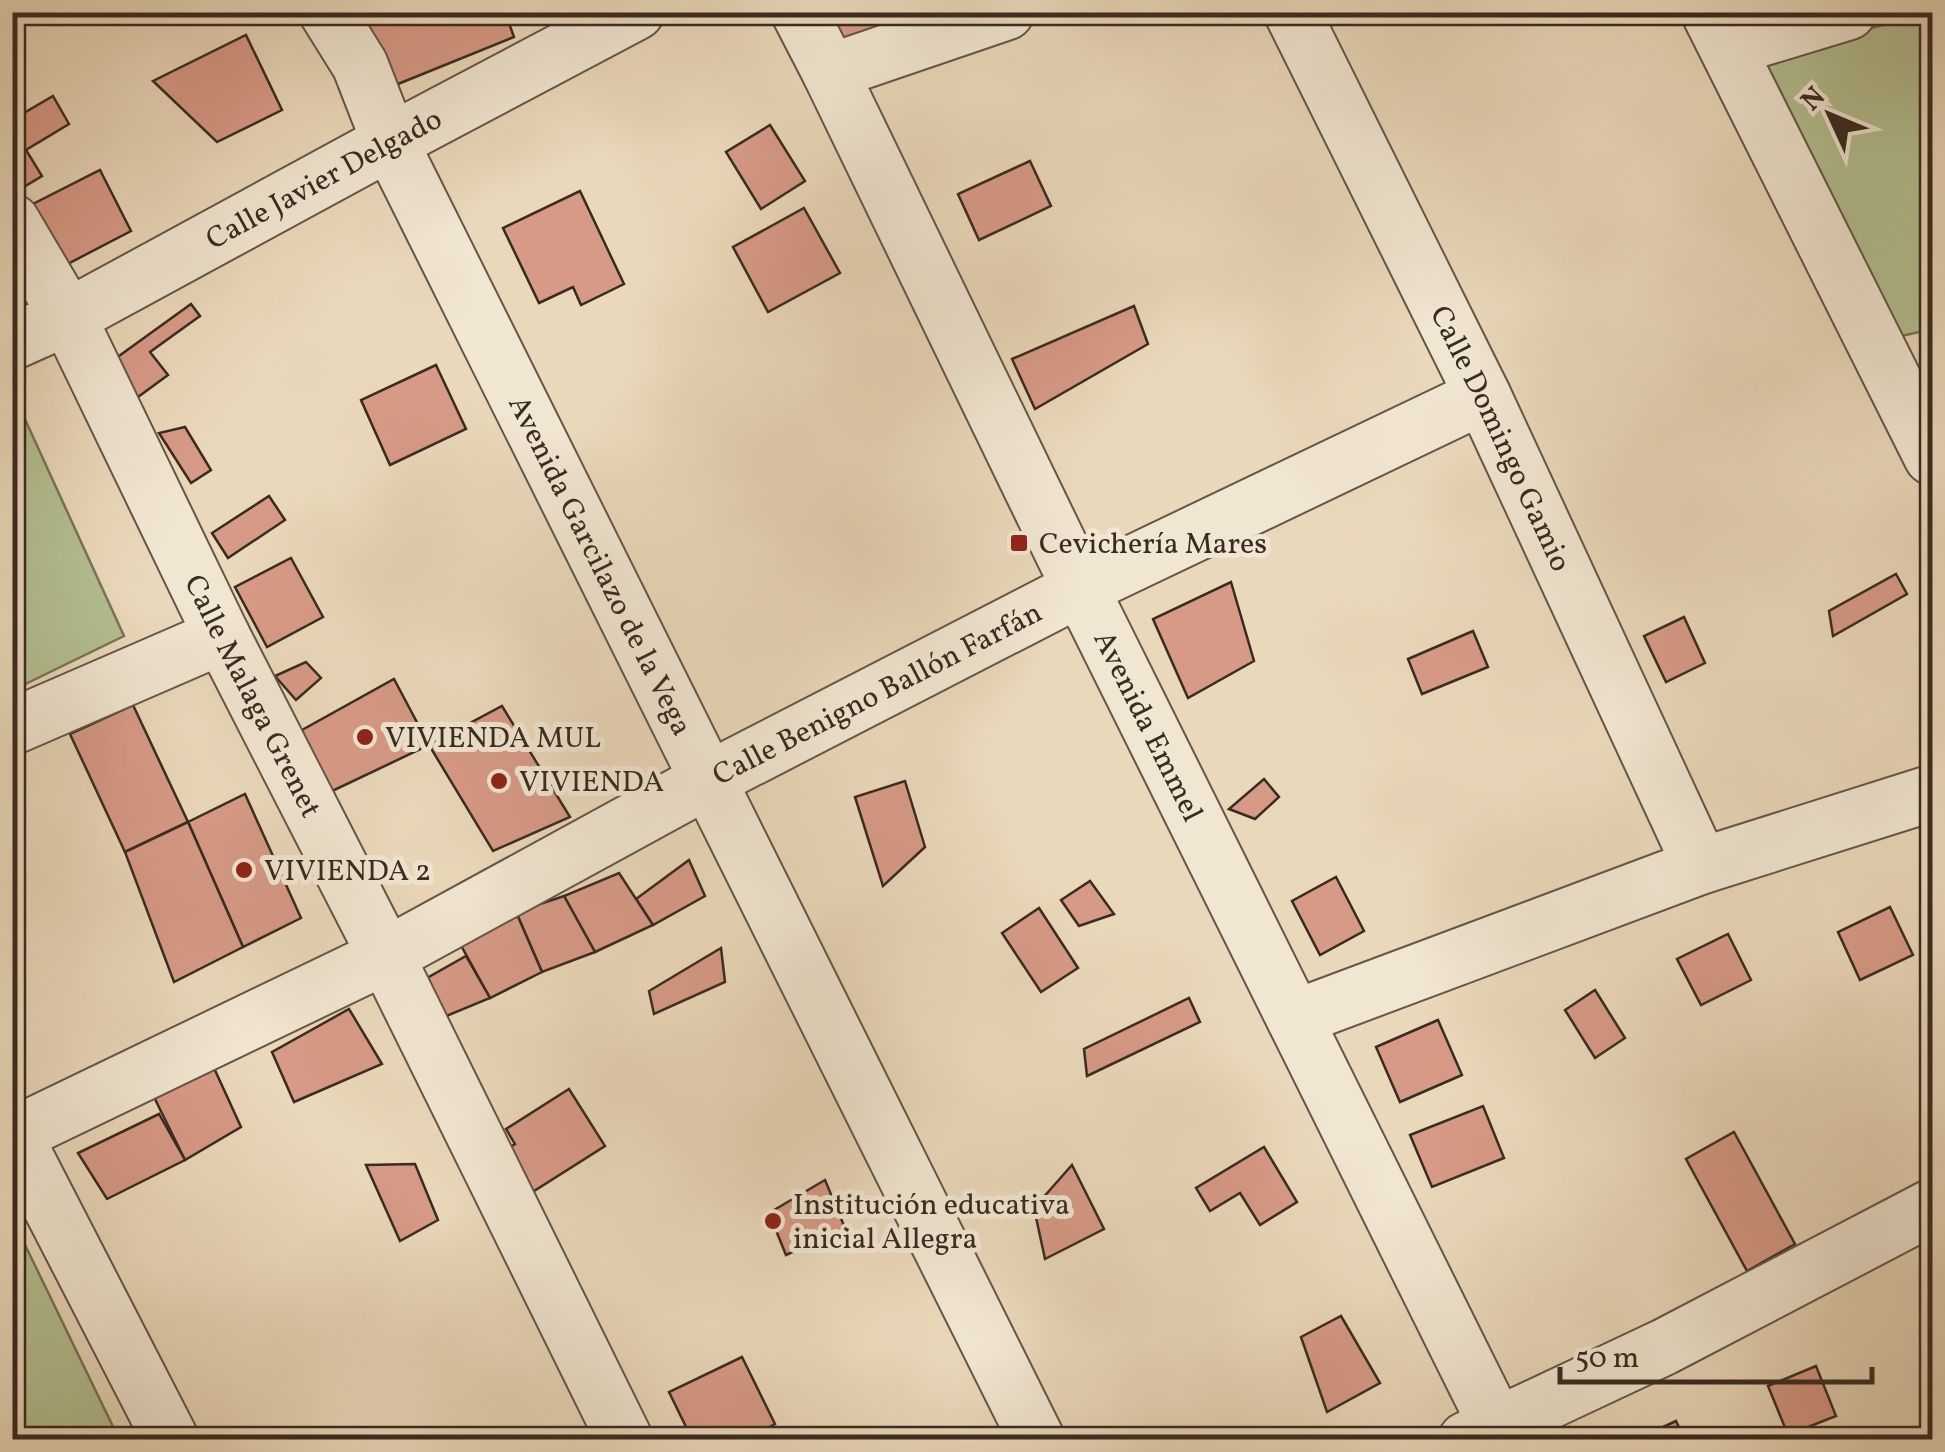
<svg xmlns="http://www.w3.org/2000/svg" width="1945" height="1452" font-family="Vollkorn,serif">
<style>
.green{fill:#b4bf91;stroke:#76755a;stroke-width:2.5}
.building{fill:#d79a86;stroke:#382b22;stroke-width:2.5}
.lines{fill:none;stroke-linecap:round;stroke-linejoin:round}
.minor-casing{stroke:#645648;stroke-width:59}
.minor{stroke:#f1e6d2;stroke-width:55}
.poi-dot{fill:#8f2418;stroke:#f1e6d2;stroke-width:4}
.labels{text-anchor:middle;stroke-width:10;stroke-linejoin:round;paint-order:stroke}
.street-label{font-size:30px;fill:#382b22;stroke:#f1e6d2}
.poi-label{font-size:30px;fill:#382b22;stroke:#f1e6d2;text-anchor:start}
</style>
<rect width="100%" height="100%" fill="#ead8ba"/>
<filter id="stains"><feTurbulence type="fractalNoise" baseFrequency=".002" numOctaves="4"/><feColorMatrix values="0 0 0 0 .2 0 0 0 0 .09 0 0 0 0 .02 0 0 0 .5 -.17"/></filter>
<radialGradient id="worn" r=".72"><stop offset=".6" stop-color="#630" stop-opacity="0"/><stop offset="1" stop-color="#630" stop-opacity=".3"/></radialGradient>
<g class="green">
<polygon points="1926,13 1932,13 1932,329 1893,338 1761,59"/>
<polygon points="13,393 124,636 13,690 12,690"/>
<polygon points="13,1220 119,1439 13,1439"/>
</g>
<g class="building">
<polygon points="505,12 514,37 393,86 363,13"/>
<polygon points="826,12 925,12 842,41"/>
<polygon points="246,35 282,110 217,142 153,81"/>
<polygon points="53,96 69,124 26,150 42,176 17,191 12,184 12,120"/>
<polygon points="770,125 805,181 761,209 726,152"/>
<polygon points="1030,161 1051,206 979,240 958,194"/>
<polygon points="100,170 131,231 58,269 27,207"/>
<polygon points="580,191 624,284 581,305 573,287 539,303 503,228"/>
<polygon points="804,208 840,273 768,312 733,247"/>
<polygon points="191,304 200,316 150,352 168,375 138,397 112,361"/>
<polygon points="1134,306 1148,344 1035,409 1012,359"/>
<polygon points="436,365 466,429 390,465 361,400"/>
<polygon points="185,427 211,470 191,483 159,433"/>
<polygon points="269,496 285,520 228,558 212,533"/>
<polygon points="291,558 323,617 267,647 235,587"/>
<polygon points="1896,574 1907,594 1833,636 1829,611"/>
<polygon points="1231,582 1254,661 1188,698 1153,619"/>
<polygon points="1684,617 1705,663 1666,682 1644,636"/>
<polygon points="1473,631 1488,667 1422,694 1408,659"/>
<polygon points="306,662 321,678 296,700 275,676"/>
<polygon points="394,679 429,745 328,793 302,730"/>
<polygon points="133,705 188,822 125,852 70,734"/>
<polygon points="502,706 570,817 493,851 429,745"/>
<polygon points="1264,779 1279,797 1255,819 1229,809"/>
<polygon points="905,781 925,847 883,886 855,797"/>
<polygon points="245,794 301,918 243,947 188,822"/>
<polygon points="188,822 243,947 174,982 125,852"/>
<polygon points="689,860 705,896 653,925 636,899"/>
<polygon points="619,873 653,925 595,952 564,896"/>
<polygon points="1336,877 1364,931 1320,955 1292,901"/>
<polygon points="1090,881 1114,914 1079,926 1061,900"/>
<polygon points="564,896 595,952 542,972 516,912"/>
<polygon points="1890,907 1913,955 1860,980 1838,932"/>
<polygon points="1039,908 1078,968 1041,992 1002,933"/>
<polygon points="516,912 542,972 490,998 458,940"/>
<polygon points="1728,934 1751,980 1701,1005 1677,959"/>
<polygon points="721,948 725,982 654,1014 649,991"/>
<polygon points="466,956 490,998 444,1017 427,978"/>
<polygon points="1595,990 1625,1038 1595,1058 1565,1010"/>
<polygon points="1189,998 1200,1022 1087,1076 1084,1049"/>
<polygon points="349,1009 382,1064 294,1102 272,1052"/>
<polygon points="1438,1020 1462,1075 1400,1102 1376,1047"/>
<polygon points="214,1068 241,1127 185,1160 151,1091"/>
<polygon points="569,1089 605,1146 523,1198 496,1156 515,1144 506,1129"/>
<polygon points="1483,1106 1504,1158 1432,1187 1410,1135"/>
<polygon points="159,1114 185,1160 107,1199 78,1153"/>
<polygon points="1734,1132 1795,1244 1747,1271 1686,1159"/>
<polygon points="1264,1147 1297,1202 1260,1225 1240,1193 1210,1211 1196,1188"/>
<polygon points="415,1164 438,1220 400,1241 366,1165"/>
<polygon points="1072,1165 1104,1229 1045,1259 1034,1208"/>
<polygon points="825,1180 845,1228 786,1255 769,1213"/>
<polygon points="1341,1316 1380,1383 1327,1412 1301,1337"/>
<polygon points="742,1357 775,1424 744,1440 675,1440 689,1433 669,1392"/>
<polygon points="1816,1366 1836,1416 1788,1435 1768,1386"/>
<polygon points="1676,1421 1685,1440 1635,1440"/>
</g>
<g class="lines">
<g class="minor-casing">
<g id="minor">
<path id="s1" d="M327 12 360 65 390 142 1037 1440"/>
<path id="s2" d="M799 12 830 72 1064 555 1504 1440"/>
<path id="s3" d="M1292 12 1483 396 1701 866"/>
<polyline points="1709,12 1932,457"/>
<polyline points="1729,48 1848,12"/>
<polyline points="830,72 1006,12"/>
<path id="s4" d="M12 222 68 317 222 636 386 956 625 1440"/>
<path id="s5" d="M12 342 68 317 390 142 636 12"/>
<polyline points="12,727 222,636"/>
<polyline points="1295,1018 1701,866 1932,793"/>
<polyline points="14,1135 171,1440"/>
<path id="s6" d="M12 1136 386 956 708 780 1081 588 1483 396"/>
<polyline points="1466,1440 1664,1347 1932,1207"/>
</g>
</g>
<use href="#minor" class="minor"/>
</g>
<g class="poi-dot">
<rect x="1009" y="533" width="20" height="20" rx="5"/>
<circle cx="365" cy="737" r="10"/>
<circle cx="499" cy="781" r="10"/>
<circle cx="244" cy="870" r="10"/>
<circle cx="773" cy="1221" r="10"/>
</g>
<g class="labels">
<g class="street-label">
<text dy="10" stroke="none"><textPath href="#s5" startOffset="352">Calle Javier Delgado</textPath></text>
<text dy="10" stroke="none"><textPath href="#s3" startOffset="475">Calle Domingo Gamio</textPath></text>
<text dy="10" stroke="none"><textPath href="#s1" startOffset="618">Avenida Garcilazo de la Vega</textPath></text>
<text dy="10" stroke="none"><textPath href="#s6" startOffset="972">Calle Benigno Ballón Farfán</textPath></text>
<text dy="10" stroke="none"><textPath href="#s4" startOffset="532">Calle Malaga Grenet</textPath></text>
<text dy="10" stroke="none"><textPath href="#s2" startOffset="795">Avenida Emmel</textPath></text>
</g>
<g class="poi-label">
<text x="1039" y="553">Cevichería Mares</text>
<text x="385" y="747">VIVIENDA MUL</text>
<text x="519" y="791">VIVIENDA</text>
<text x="264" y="880">VIVIENDA 2</text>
<text x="793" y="1214">Institución educativa<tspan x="793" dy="34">inicial Allegra</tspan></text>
</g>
</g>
<rect width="1945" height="1452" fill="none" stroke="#ead8ba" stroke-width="50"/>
<rect x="15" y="15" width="1915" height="1422" fill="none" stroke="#382b22" stroke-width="5"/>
<rect x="25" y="25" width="1895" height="1402" fill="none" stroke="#382b22" stroke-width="2.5"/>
<g transform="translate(1830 115) rotate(314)" stroke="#f1e6d2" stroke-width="8" paint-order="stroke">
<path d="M0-8L18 38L0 25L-18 38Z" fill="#382b22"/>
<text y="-15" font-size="28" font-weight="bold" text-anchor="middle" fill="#382b22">N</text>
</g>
<path d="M1560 1367v15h312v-15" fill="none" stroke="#382b22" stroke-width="5"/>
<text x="1575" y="1367" font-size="30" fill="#382b22" stroke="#f1e6d2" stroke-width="8" paint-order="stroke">50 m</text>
<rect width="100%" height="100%" filter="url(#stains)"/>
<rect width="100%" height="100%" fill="url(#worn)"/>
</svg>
